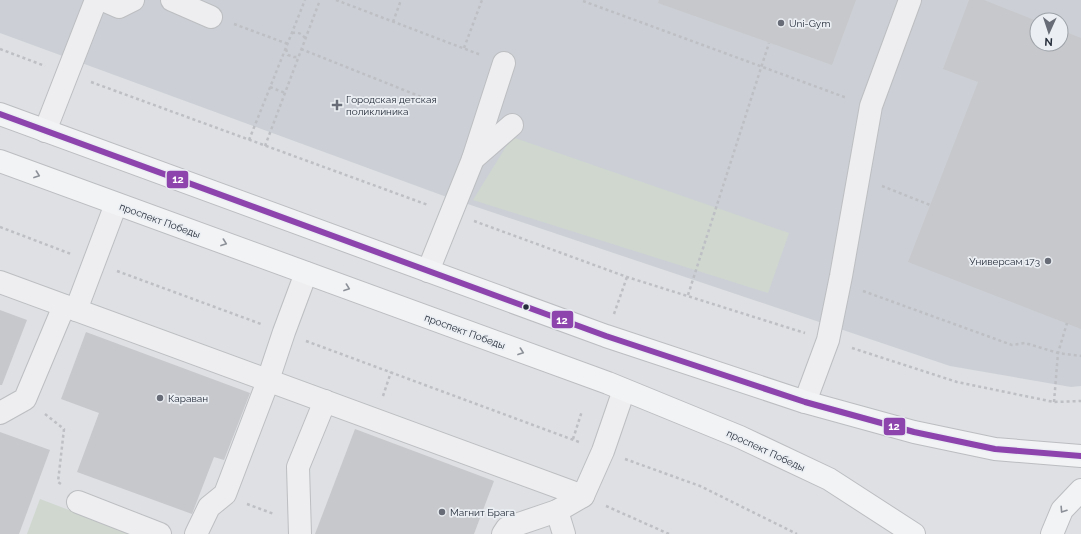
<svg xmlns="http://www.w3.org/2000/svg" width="1081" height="534" font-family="Raleway,sans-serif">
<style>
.built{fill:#ccd0d6;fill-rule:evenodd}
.green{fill:#cfd7cf}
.building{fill:#c7c8cb}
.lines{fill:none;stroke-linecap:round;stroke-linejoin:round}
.minor-casing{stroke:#bcbec1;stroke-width:24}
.major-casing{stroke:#bbbdc1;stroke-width:24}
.path{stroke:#bdbfc4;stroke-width:2.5;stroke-dasharray:3 3;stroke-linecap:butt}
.minor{stroke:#eeeef0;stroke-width:22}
.major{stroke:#f2f3f4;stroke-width:22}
.bus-1-casing{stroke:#ebeff3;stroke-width:9}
.bus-1{stroke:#8e44ad;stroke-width:6}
.oneway{stroke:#8c9098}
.poi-dot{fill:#676c76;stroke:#ebeff3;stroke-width:1.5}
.bus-dot{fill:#272e3b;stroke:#ebeff3;stroke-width:1.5}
.labels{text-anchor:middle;stroke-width:3.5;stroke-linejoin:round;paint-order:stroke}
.poi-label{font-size:10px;fill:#272e3b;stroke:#ebeff3;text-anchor:start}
.street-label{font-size:10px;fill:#272e3b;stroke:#ebeff3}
.line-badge{stroke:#ebeff3;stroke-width:1.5}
.badge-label{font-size:11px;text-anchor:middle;font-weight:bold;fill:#fff}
</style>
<rect width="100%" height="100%" fill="#dee0e3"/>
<path class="built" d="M0 0H1081V386L1071 387 950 366 444 196 0 33ZM1037 20H1061V44H1037Z"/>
<g class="green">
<polygon points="512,137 789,233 768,293 473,200"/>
<polygon points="40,499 132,534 27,534"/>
</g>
<g class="building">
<polygon points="659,0 856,0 832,65 658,3"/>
<polygon points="969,0 984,0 1037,21 1037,44 1061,44 1061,30 1081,38 1081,329 908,262 978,82 943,69"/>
<polygon points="0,310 27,320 2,385 0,385"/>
<polygon points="86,332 250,393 224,460 214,457 192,514 77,472 99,413 61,399"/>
<polygon points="355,429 494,481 474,534 315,534"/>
<polygon points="0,432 50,450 19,534 0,534"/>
</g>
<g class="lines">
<g class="minor-casing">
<g id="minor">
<polyline points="103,0 119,7 133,0"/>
<polyline points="172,0 211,17"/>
<polyline points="45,131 96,0"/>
<polyline points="473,159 512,125"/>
<polyline points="428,271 473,159 504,63"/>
<polyline points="0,282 583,496"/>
<polyline points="76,310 116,204"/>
<polyline points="805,402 828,340 841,276 871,106 910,0"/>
<polyline points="0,413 25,399 64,306"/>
<polyline points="78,502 160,534"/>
<polyline points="557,511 564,534"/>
<polyline points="196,534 209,507 225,494 265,389 284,332 306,273"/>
<polyline points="300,534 298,467 325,401"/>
<polyline points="503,534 507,528 557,511 583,496 603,451 624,390"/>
</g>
</g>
<g class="major-casing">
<g id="major">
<polyline points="0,114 606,336 805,402 914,432 995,449 1081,456"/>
<polyline points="0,161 608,383 740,437 829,479 914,534"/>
<polyline points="1052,534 1062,510 1081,490"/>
</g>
</g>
<g class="path">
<polyline points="336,0 481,55"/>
<polyline points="583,1 847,98"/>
<polyline points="393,22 401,0"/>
<polyline points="234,24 288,44"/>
<path d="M292 33C298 32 301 33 305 38"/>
<polyline points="464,48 482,0"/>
<polyline points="0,49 45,66"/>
<polyline points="286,49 288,55 294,57 299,57"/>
<polyline points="301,49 429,100"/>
<polyline points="91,82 428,205"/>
<polyline points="270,87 285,93"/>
<polyline points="249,140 305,0"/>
<polyline points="265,146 320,0"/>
<polyline points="882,186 930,205"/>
<polyline points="474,221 627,277 805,333"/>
<polyline points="0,227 71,254"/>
<polyline points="117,271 261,324"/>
<polyline points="863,291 1012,345 1025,343 1058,353 1081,356"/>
<polyline points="688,295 769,43"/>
<polyline points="614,314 627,277"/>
<polyline points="306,341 579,442"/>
<polyline points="852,348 957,382 1054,402 1081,401"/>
<polyline points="383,396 391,372"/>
<polyline points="1054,402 1058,353 1067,323"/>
<polyline points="45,414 64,429 58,482 61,484"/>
<polyline points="573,439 582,411"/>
<polyline points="625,459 700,486 797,534"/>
<polyline points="247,504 274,514"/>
<polyline points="606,506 669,534"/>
</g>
<use href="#minor" class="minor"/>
<use href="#major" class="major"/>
<g class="bus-1-casing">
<polyline id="bus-1" points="0,114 606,336 805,402 914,432 995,449 1081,456"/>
</g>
<use href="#bus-1" class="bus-1"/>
</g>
<defs><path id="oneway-chevron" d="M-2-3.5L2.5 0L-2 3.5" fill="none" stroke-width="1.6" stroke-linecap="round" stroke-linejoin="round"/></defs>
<g class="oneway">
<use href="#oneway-chevron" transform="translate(37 175) rotate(20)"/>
<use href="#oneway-chevron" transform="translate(224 243) rotate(20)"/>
<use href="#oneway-chevron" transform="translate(347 288) rotate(20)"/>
<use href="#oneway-chevron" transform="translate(521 352) rotate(20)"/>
<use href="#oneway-chevron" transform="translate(1063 510) rotate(123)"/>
</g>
<g class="poi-dot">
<circle cx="781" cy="23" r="4"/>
<path d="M335 99h4v4h4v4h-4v4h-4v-4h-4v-4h4z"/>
<circle cx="1048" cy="261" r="4"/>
<circle cx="160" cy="398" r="4"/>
<circle cx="442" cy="512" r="4"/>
</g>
<circle class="bus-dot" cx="526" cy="307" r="3.5"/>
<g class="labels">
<g class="poi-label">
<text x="789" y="27">Uni-Gym</text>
<text x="346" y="103">Городская детская<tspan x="346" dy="12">поликлиника</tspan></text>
<text x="1040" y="265" text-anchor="end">Универсам 173</text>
<text x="168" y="402">Караван</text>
<text x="450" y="516">Магнит Брага</text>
</g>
<g class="street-label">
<text transform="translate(160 220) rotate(20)" y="4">проспект Победы</text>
<text transform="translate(465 331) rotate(20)" y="4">проспект Победы</text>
<text transform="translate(766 450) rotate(25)" y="4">проспект Победы</text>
</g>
</g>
<g class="line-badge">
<rect x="166" y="170" width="23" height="19" rx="4" fill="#8e44ad"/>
<rect x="551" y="310" width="23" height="19" rx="4" fill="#8e44ad"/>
<rect x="883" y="417" width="23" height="19" rx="4" fill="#8e44ad"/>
</g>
<g class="badge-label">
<text x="178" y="183">12</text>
<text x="562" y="324">12</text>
<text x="894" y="430">12</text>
</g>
<g transform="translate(1049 32) rotate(183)"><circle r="19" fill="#ebeff3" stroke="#9da2a9"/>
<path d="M0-3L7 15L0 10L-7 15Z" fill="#676c76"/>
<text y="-6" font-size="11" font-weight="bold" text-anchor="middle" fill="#272e3b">N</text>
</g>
</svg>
